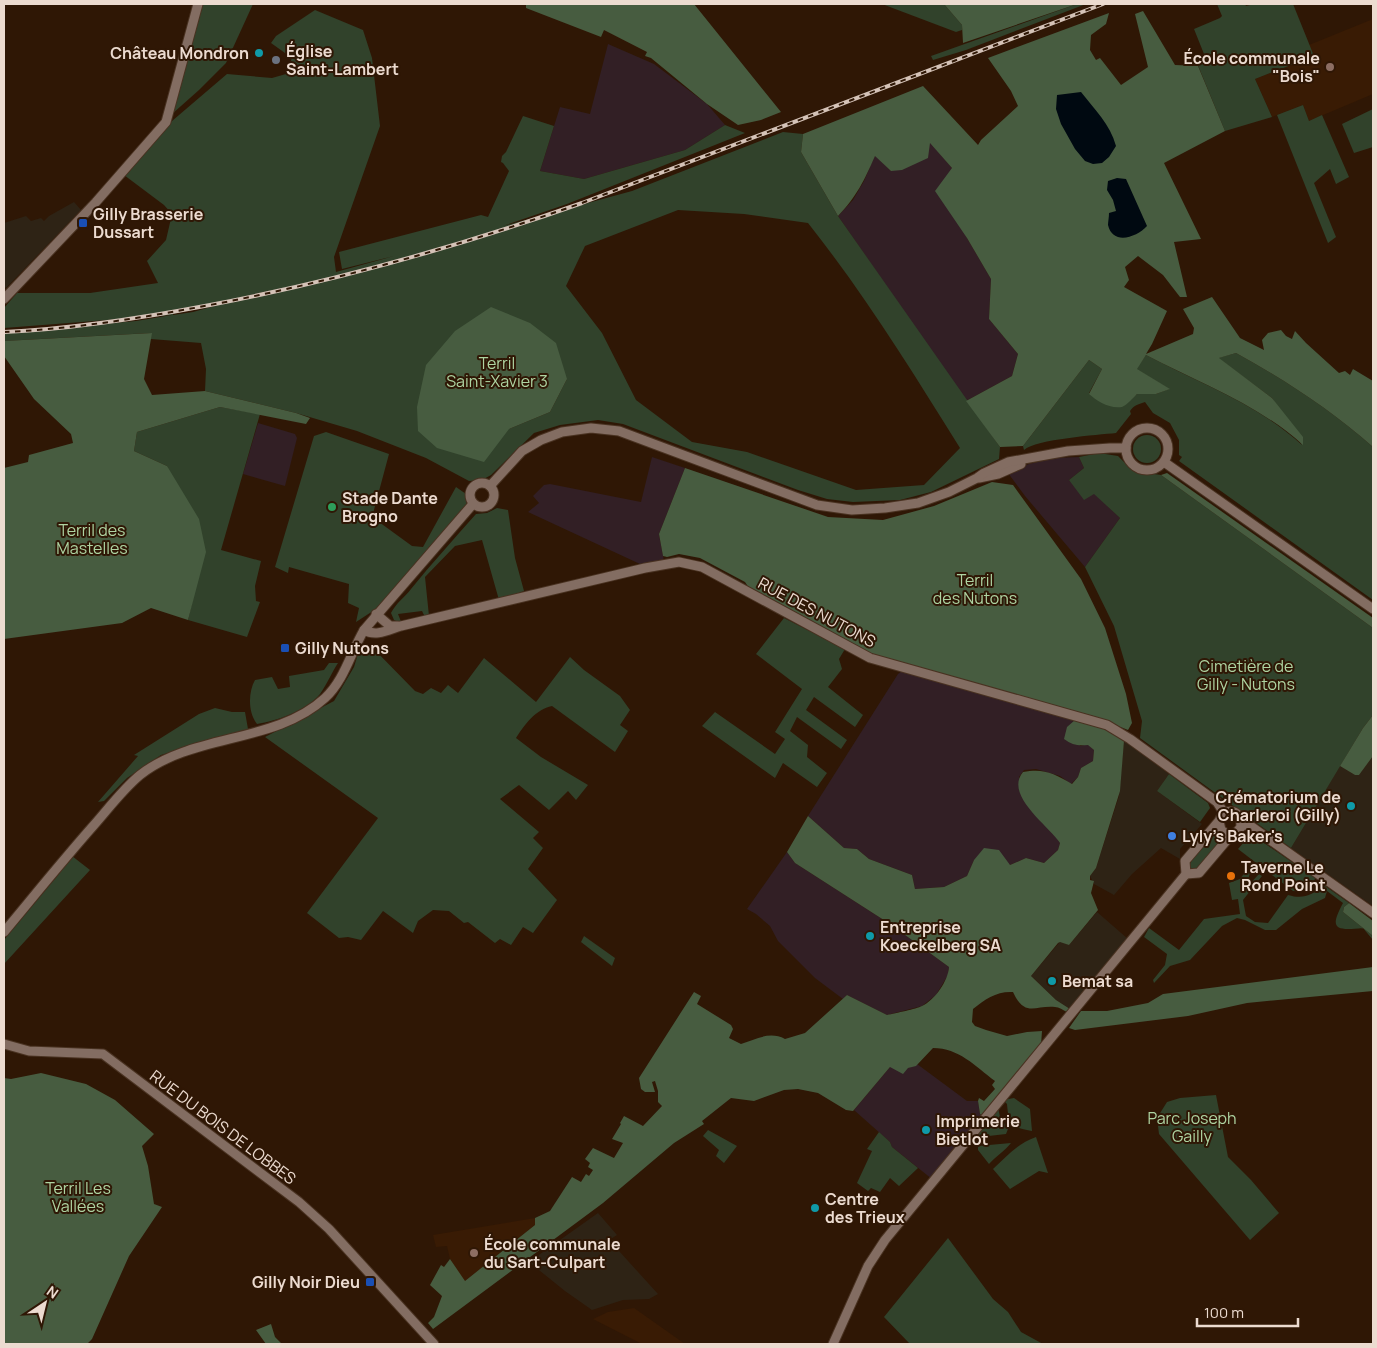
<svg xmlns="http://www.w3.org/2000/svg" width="1377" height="1348" font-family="Manrope,sans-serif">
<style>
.commercial{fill:#2e2315}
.industrial{fill:#321f25}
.built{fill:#391b04}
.green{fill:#31422b;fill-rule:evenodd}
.forest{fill:#475c40}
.water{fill:#000911}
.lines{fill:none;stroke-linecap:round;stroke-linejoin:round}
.secondary-casing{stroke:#493221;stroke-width:11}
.secondary{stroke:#836d62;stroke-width:9}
.rail-casing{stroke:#d4c2b7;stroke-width:4}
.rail{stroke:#2f1705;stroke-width:2;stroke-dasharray:5.5;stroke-linecap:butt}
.culture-dot{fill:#0f9aa8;stroke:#2f1705;stroke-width:2}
.worship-dot{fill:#6b7280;stroke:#2f1705;stroke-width:2}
.education-dot{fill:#8d6e63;stroke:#2f1705;stroke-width:2}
.transit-dot{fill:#1a4fb4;stroke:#2f1705;stroke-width:2}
.leisure-dot{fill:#2e9e5b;stroke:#2f1705;stroke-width:2}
.shop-dot{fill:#3f7fe0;stroke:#2f1705;stroke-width:2}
.food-dot{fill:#e8710a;stroke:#2f1705;stroke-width:2}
.labels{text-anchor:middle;stroke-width:4;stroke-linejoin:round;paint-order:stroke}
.poi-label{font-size:16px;font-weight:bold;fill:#ecdbd0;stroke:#2f1705;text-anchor:start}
.park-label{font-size:16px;fill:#aed4a2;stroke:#2f1705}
.street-label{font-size:16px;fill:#ecdbd0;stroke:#2f1705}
</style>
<rect width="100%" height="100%" fill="#2f1705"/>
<g class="commercial">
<polygon points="74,202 81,210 6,288 4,286 4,223 26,216 31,221 41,218 44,221 49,216"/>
<polygon points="1124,741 1169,774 1157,791 1202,824 1180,849 1180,859 1161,848 1132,874 1114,895 1094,884 1090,876 1096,868 1119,796"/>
<polygon points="1373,756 1373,906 1291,848 1340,766 1355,775 1359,775"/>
<polygon points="1097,912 1128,939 1070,1009 1056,1000 1031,976 1058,944 1060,941 1069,945"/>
<polygon points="598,1213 617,1235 609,1240 658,1294 649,1299 623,1300 592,1310 565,1291 529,1262"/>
</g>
<g class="industrial">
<polygon points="608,44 654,64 707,104 725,125 685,150 584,179 540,171 560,107 590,114"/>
<polygon points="930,142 952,168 967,238 991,279 989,319 1018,354 1012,376 966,401 838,216 853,200 864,181 875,155 891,171"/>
<polygon points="258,423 295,434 297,438 285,486 243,474"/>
<polygon points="652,457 685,468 659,534 664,561 647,565 640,564 528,512 539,503 533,496 544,485 550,484 641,502"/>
<polygon points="1079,457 1084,468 1069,480 1094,493 1120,518 1085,567 1025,496 1008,473 1029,464 1055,458"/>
<polygon points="902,671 1075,720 1080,746 1088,744 1094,750 1093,761 1081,768 1078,777 1071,784 1060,776 1036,769 1024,770 1019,777 1060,843 1058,850 1044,863 1026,858 1010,865 974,860 967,876 944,887 915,889 912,875 869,859 857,849 844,848 808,816 898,674"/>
<polygon points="787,852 795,863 890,924 949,967 948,975 936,995 922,1006 887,1015 847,995 843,999 815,978 778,941 770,926 756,914 747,909"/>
<polygon points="917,1064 967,1101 978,1101 980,1114 983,1116 932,1179 892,1147 890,1142 854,1110 890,1067 908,1068"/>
</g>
<g class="built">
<polygon points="1373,19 1373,94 1309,121 1303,105 1272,117 1255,79 1314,56 1309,45"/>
<polygon points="535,1218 535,1225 464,1282 450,1259 447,1246 436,1247 433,1235"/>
<polygon points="634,1308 685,1344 640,1344 640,1343 593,1319 608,1312"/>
</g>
<g class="green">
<polygon points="203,4 253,4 226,63 199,90 172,114 196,23"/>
<polygon points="882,4 944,4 962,25 962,30 956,32"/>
<polygon points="1077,4 1086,4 966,50 933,60 931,56"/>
<polygon points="1217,4 1245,4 1246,6 1254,4 1293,4 1314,56 1255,79 1272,117 1225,131 1197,63 1206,59 1194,29 1220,18 1222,16"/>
<path d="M315 10 363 30 372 58 380 126 334 257 336 272 394 256 342 269 339 252 481 215 488 217 509 171 503 163 501 162 502 156 506 152 523 116 554 126 540 171 584 179 685 150 725 125 745 133 567 204 503 226 632 191 783 132 803 134 801 152 838 216 1000 447 999 459 931 492 900 500 853 502 827 499 798 490 623 424 598 420 560 425 534 433 491 475 482 480 469 481 426 458 357 431 296 413 205 391 206 369 201 343 151 339V333L4 341V333L136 321 172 315 4 328V308L17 293H90L158 283 147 261 166 240 172 214 164 205 124 175 172 121 227 74 272 78 286 74 292 58 271 43 276 36ZM678 210 744 214 808 223C865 295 912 371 960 448L924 485 856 490 747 452 692 442 636 400 602 333 566 286 585 246ZM271 290 193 312 173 315V314ZM567 379 550 412 509 429Z"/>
<polygon points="1303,105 1309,121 1322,115 1349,177 1336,184 1330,169 1314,183 1336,237 1328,243 1277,115"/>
<polygon points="1373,109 1373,147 1354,153 1342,124"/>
<path d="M1236 353C1285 380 1331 410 1373 447V600L1179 461 1182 457 1179 455V440L1170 423 1153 413 1145 402C1139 404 1134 405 1130 411L1131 414 1116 433C1098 435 1036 439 1024 450L1023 446 1089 360 1102 369 1089 393 1123 406 1137 394H1156L1169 389 1136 369 1146 355C1199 383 1258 404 1302 445L1272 398 1218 358Z"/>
<polygon points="220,407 260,414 221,550 261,561 255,586 256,601 260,602 247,637 188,620 194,594 167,466 134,451 137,432"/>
<polygon points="326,432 389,454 371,521 379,522 412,546 423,547 456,487 466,494 467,505 455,523 433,543 376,609 356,622 359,608 348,603 349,584 289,567 288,573 275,567 314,436"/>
<circle cx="1147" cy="449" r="14"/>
<polygon points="1099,453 1118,456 1133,471 1161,475 1373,628 1373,715 1363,728 1291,848 1140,738 1142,721 1114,626 1085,567 1120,518 1094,494 1084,500 1069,480 1084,468 1079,457"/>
<path d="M497 508 508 510 515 558 524 591 499 600 482 540 455 546 425 577 429 616 425 617 422 611 398 614 402 624 394 620 391 613C396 603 405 597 411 589 432 563 454 539 476 514L487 513Z"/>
<polygon points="784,618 845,649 839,659 842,669 828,687 863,715 855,727 814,697 806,710 847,740 841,749 797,717 790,731 808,745 807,757 827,773 817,787 783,763 775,778 702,726 715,712 775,754 785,739 775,732 802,689 756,654"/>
<path d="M361 644 370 645 415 691 423 694 431 688 441 693 448 685 458 693 484 658 536 702 570 657 584 670 620 696 630 710 620 725 628 731 615 752 552 706C536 709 524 725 516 738L541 757 588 785 576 800 568 791 549 810 519 785 500 799 539 832 533 838 543 848 528 869 557 900 533 933 523 927 511 945 500 939 495 943 468 922 464 923 449 911 433 910 418 921 413 933 383 911 361 940 348 937 339 938 307 913 378 818 265 737 334 701 354 667Z"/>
<path d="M329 663H338C332 672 327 684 320 694 307 710 277 721 257 724 248 713 248 692 255 680L272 677 278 689 290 687 289 676 324 670Z"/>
<polygon points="215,708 232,712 245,712 248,729 161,755 127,778 104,801 98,802 138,756 134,755 199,714"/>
<polygon points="1169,774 1208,803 1210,808 1200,822 1157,791"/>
<polygon points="1217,831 1225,837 1197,869 1192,871 1189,865 1192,860"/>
<path d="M1251 834 1315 878C1313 889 1304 893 1293 891L1238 849Z"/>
<polygon points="72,856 90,870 4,964 4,940 59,874"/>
<path d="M1246 871 1250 873 1247 883H1242L1243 891 1259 874 1262 876 1243 900 1246 916 1255 922 1268 923 1288 895C1305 900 1311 894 1325 886L1349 903 1344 907 1343 912 1373 936V940L1363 928C1335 931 1329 929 1343 903L1327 891 1325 898 1302 909 1276 930H1265L1245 920 1237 918 1222 926 1190 960 1170 966 1154 983 1153 980 1165 965 1167 954 1144 937 1149 928 1179 950 1204 919 1240 914 1238 899 1232 900 1229 883 1240 879Z"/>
<polygon points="584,936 615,958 612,966 581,942"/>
<polygon points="1216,1095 1228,1157 1251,1180 1279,1213 1250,1240 1159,1134 1157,1118 1167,1102 1180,1098"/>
<path d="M1014 1098 1030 1109 1032 1131C1010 1127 1009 1125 1007 1104L1003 1100Z"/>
<polygon points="998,1107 1000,1117 1008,1129 1006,1134 980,1137 976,1135"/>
<polygon points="708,1130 737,1146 724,1163 716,1156 719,1150 703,1136"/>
<polygon points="879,1132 890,1142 892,1147 918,1168 899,1186 890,1178 880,1192 871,1188 868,1191 857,1183 872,1151 867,1149"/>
<path d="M1036 1137 1048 1173 1039 1171 1010 1189 993 1169C1006 1157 1018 1143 1036 1137Z"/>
<path d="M1011 1143C1005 1151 996 1156 989 1164L978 1150V1146Z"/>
<polygon points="948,1238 993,1299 1008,1312 1021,1332 1043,1344 910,1344 884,1317"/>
</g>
<g class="forest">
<polygon points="526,4 694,4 781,112 761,120 738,125 707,104 651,58 645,56 647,52 604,30 601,37 526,8"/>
<polygon points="944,4 1077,4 963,43 962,25"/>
<path d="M1143 11 1175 65 1198 66 1225 131 1164 163 1201 239 1174 242 1187 297H1180L1163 275 1138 256 1125 267 1129 280 1124 287 1167 311 1152 344 1146 354 1193 334 1194 328 1183 309 1212 297 1240 338 1264 350 1262 340 1268 333 1281 330 1286 336 1292 339 1295 331 1306 343 1339 373 1345 371 1350 375 1353 369 1373 381V447C1331 410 1285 380 1236 353L1219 358 1272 398 1303 437V445C1258 404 1199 383 1146 355L1137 369 1170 389 1156 394H1137C1133 398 1127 405 1122 407 1109 409 1097 401 1089 394L1102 369 1089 360 1023 446 1000 447 966 401 1012 376 1018 354 989 319 991 279 967 238 935 191 952 168 930 143 928 158 902 170 891 171 875 156C864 181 857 196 838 216L801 152 803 134 923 86 978 145 981 140 1018 106 1011 91 988 58 1109 13 1106 24 1091 35 1090 50 1096 60 1100 58 1121 85 1148 67 1135 14Z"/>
<polygon points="491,307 530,323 556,343 567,379 550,412 509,429 484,462 437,448 418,431 417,407 426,365 455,331"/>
<polygon points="152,333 144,379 152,395 205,391 296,413 310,418 306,424 220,407 137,432 134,451 167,466 199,519 206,552 188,620 151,608 122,623 4,639 4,468 28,462 29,455 73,443 71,434 34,399 4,356 4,341"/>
<polygon points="685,468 828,517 883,520 934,506 992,482 1013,485 1081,579 1105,628 1126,694 1132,723 1128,730 1093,716 902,664 866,652 749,588 745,582 700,558 679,554 667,557 663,556 659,534"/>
<polygon points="1167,473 1373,618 1373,628 1161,475"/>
<polygon points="1373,715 1373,756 1359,775 1355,775 1340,766 1363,728"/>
<path d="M1075 720 1118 733 1124 741 1120 791 1096 868 1090 876V880L1094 881 1091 893 1098 910 1069 945 1060 942 1058 943 1031 976 1056 1000 1070 1009 1067 1012C1063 1010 1059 1007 1055 1007 1035 1005 1025 1018 1013 992 997 991 985 999 973 1009L972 1022 975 1026 986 1030 1007 1036 1027 1032 1042 1031 1041 1045 983 1116 980 1114 978 1101 979 1098 984 1101 995 1089 992 1085 995 1081C975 1066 959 1048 933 1048L916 1066 908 1068 903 1074 890 1067 853 1111 846 1110 818 1093 798 1089 784 1090 754 1101 731 1098 702 1121 704 1124 674 1143 603 1203 433 1329 428 1323 434 1317 442 1296 430 1285 441 1265 444 1267 450 1259 465 1281 535 1225V1218L550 1211 572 1177 581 1182 586 1174 589 1176 593 1170 588 1167 590 1163 585 1159 593 1148 614 1158 623 1143 612 1139 621 1124 620 1123 624 1116 643 1126 662 1106 658 1102V1091L655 1081 652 1082 655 1092H645L641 1089 639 1078 694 992 701 996 697 1004 731 1025 733 1029 729 1038 741 1044C756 1039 770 1031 785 1039L805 1033 847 995 887 1015C896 1013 916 1009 922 1006 935 1000 948 981 949 967L890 924 795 863 787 852 808 816 844 848 857 849 869 859 912 875 915 889 944 887 967 876 974 860 984 848 999 850 1010 865 1026 858 1044 863 1058 850 1060 843C1048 825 1004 795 1023 772 1043 768 1054 773 1072 784L1078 777 1081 768 1093 761 1094 750 1088 745C1078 746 1072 745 1064 739L1067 727Z"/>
<polygon points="1349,903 1373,921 1373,936 1343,912 1344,907"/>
<polygon points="1373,967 1373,991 1247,1003 1188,1016 1075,1030 1069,1028 1081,1011 1107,1011 1148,1003 1163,994"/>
<polygon points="41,1073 86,1084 115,1100 154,1134 142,1146 148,1166 154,1204 162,1207 129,1256 92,1339 87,1344 4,1344 4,1078 11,1079"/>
<polygon points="271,1324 275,1337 282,1344 266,1344 256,1330"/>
</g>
<g class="water">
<path d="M1081 92C1095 110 1110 124 1116 146L1109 157 1102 163 1093 164 1085 161 1075 149 1061 124 1056 109 1057 95Z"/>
<path d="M1117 178 1126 179 1147 226C1137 237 1113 246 1108 225 1108 222 1109 217 1109 213L1116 211 1113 200 1107 190 1108 181Z"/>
</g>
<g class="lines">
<g class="secondary-casing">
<g id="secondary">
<polyline points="4,299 96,202 166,122 198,4"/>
<circle cx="1147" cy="449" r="21"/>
<polyline points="1164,462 1373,609"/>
<polyline points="979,478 998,474 1021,464"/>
<circle cx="482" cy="495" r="12"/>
<polyline points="490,486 522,451 541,440 562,432 591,428 619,431 817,505 852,510 885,508 918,503 949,492 977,478 984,473 1008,462 1068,451 1110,448 1126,448"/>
<polyline points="376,614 390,626 398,626"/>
<path d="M364 630C376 637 388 630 401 626L645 568 679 562 702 567 870 658 1107 725 1130 739 1217 802 1224 813"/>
<polyline points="1241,824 1252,827 1373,913"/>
<polyline points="1186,874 1199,873 1232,834"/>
<path d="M4 932C34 896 63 860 94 825 109 808 123 789 140 775 193 733 275 744 325 698 344 681 351 652 364 630L473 504"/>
<polyline points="4,1044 29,1051 103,1054 299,1202 329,1229 434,1344"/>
<path d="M833 1344 868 1266 885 1240 1186 874 1185 861 1219 821C1225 805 1243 810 1241 827L1236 833 1227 834 1221 830 1219 821"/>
</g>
</g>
<use href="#secondary" class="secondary"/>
<g class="rail-casing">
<path id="rail" d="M4 332C73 329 142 318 210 305 336 281 460 246 582 203L1103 4"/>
</g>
<use href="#rail" class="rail"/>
</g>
<g class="culture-dot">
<circle cx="259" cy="53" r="5"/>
<circle cx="1351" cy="806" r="5"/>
<circle cx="870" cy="936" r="5"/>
<circle cx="1052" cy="981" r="5"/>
<circle cx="926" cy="1130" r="5"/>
<circle cx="815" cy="1208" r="5"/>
</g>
<circle class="worship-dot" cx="276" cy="60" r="5"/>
<g class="education-dot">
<circle cx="1330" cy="67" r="5"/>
<circle cx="474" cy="1253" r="5"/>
</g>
<g class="transit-dot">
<rect x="78" y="218" width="10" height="10" rx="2.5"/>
<rect x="280" y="643" width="10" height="10" rx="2.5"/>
<rect x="365" y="1277" width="10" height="10" rx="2.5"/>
</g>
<circle class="leisure-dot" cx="332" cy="507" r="5"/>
<circle class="shop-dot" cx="1172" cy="836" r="5"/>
<circle class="food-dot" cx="1231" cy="876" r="5"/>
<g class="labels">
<g class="poi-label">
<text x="286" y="57">Église<tspan x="286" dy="18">Saint-Lambert</tspan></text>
<text x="249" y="59" text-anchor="end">Château Mondron</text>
<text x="1320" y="64" text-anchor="end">École communale<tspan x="1320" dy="18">"Bois"</tspan></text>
<text x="93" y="220">Gilly Brasserie<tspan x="93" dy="18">Dussart</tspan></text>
<text x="342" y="504">Stade Dante<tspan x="342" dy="18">Brogno</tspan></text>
<text x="295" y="654">Gilly Nutons</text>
<text x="1341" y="803" text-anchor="end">Crématorium de<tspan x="1341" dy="18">Charleroi (Gilly)</tspan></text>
<text x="1182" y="842">Lyly's Baker's</text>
<text x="1241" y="873">Taverne Le<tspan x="1241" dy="18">Rond Point</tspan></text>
<text x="880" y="933">Entreprise<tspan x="880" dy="18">Koeckelberg SA</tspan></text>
<text x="1062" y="987">Bemat sa</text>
<text x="936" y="1127">Imprimerie<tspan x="936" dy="18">Bietlot</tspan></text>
<text x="825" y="1205">Centre<tspan x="825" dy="18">des Trieux</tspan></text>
<text x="484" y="1250">École communale<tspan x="484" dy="18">du Sart-Culpart</tspan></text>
<text x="360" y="1288" text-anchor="end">Gilly Noir Dieu</text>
</g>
<g class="park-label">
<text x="497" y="369">Terril<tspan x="497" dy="18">Saint-Xavier 3</tspan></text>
<text x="92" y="536">Terril des<tspan x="92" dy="18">Mastelles</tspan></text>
<text x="975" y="586">Terril<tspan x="975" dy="18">des Nutons</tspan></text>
<text x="1246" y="672">Cimetière de<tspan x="1246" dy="18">Gilly - Nutons</tspan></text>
<text x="1192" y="1124">Parc Joseph<tspan x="1192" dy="18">Gailly</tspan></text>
<text x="78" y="1194">Terril Les<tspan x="78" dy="18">Vallées</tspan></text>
</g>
<g class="street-label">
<text transform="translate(817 612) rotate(28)" y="6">RUE DES NUTONS</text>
<text transform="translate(223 1127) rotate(37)" y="6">RUE DU BOIS DE LOBBES</text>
</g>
</g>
<rect width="1377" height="1348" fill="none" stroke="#ecdbd0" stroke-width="10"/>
<g transform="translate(45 1303) rotate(35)" stroke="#2f1705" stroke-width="4" paint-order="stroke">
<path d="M0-4L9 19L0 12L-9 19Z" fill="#ecdbd0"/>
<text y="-8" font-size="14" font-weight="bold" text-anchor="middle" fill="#ecdbd0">N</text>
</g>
<path d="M1197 1318v8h101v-8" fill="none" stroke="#ecdbd0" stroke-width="2.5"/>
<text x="1204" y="1318" font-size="15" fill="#ecdbd0" stroke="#2f1705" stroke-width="4" paint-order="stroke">100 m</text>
</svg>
